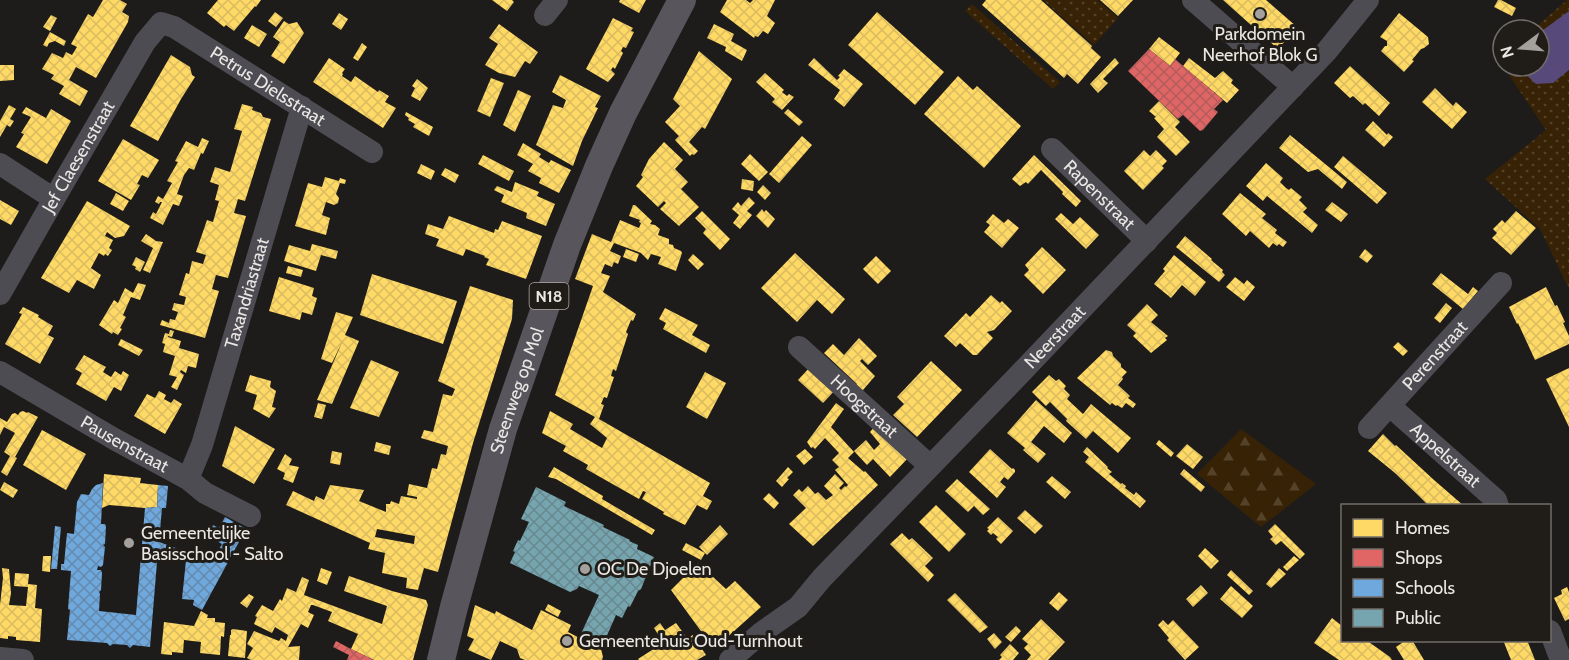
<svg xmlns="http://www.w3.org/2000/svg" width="1569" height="660" font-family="Cabin,sans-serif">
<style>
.grass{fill:url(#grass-dots)}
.forest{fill:url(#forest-firs)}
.water{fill:#57497a}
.homes{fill:url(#homes-cross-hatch);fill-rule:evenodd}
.shops{fill:url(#shops-cross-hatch)}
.schools{fill:url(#schools-cross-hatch)}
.public{fill:url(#public-cross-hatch)}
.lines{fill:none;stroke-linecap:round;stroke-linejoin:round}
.minor{stroke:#4e4c53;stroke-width:22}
.major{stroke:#58555d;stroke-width:28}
.poi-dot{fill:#a3a09d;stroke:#201c18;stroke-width:2}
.labels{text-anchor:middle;stroke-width:6;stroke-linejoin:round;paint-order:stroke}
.shield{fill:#201c18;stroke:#adaaa7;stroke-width:1.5}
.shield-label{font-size:16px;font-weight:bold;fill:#eae7e4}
.poi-label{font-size:18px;fill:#eae7e4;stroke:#201c18;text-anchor:start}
.street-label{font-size:18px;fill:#eae7e4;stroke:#201c18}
</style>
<defs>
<pattern id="grass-dots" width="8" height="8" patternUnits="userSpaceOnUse" patternTransform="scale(1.5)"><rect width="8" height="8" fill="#372205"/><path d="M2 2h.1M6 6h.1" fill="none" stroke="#544229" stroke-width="1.8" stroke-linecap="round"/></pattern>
<pattern id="forest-firs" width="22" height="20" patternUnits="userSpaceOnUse" patternTransform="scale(1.5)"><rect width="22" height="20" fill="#372205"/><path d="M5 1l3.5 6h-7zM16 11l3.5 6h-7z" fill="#544229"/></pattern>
<pattern id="homes-cross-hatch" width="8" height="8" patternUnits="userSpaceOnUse" patternTransform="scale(1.5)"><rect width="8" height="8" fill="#ffd966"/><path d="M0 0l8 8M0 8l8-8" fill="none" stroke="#dabb5f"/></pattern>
<pattern id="shops-cross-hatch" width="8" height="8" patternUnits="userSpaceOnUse" patternTransform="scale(1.5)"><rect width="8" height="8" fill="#e06666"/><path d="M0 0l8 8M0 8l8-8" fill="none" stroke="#b25c5c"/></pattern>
<pattern id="schools-cross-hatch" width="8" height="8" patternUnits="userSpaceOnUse" patternTransform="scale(1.5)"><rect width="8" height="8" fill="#6fa8dc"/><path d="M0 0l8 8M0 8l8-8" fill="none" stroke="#638aae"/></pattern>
<pattern id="public-cross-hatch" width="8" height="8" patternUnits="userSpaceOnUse" patternTransform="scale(1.5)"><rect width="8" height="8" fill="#76a5af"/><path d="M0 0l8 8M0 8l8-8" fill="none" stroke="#68888f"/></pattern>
</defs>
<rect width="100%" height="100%" fill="#1e1c1a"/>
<g class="grass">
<polygon points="1043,0 1097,0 1118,18 1094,45"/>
<polygon points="1567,0 1569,0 1569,289 1540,229 1485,179 1546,130 1503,66 1539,66 1539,30 1532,30"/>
<polygon points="972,4 1060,82 1053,89 965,11"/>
</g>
<polygon class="forest" points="1241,429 1316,484 1261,527 1197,474"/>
<polygon class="water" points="1569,11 1569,70 1553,83 1536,84 1521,70 1521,66 1539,66 1539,33"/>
<g class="homes">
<polygon points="103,0 120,0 127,4 122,12 129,16 128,22 96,78 76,67 69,80 88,91 80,106 59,94 64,86 51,79 54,75 42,69 52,53 63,58 66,52 72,55 77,47 71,44 88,14 93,17"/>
<polygon points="218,0 261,0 256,7 255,6 234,31 226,25 224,27 207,13"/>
<polygon points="492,0 512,0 514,2 507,11"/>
<polygon points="620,0 646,0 639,13 619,2"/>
<polygon points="727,0 746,0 750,3 753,0 775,0 767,16 775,23 768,34 763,31 758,37 755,36 754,38 720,12"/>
<polygon points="986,0 1041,0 1092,46 1091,48 1101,57 1078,84 1067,74 1064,78 982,5"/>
<polygon points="1100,0 1133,0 1118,16"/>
<polygon points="1223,0 1266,0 1297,27 1278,49"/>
<polygon points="1498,0 1501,0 1516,8 1512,16 1494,7"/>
<polygon points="275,12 283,18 276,27 268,21"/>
<polygon points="877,12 944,72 915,105 848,45"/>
<polygon points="339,13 348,19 341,30 332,24"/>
<polygon points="1399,13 1428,37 1429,44 1424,48 1421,49 1412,60 1414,61 1404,72 1381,51 1385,46 1387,46 1387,41 1380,37"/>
<polygon points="51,15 57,18 50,31 43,27"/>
<polygon points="613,18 633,28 631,31 634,32 626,48 623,47 621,51 623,53 615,69 613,67 611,70 615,74 608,82 586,69"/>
<polygon points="284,21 289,24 297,22 304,33 284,64 271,56 280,42 273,37"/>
<polygon points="499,24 538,52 530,64 525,61 515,77 499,73 485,65 498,44 489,38"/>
<polygon points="714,24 734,34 731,41 747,50 742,61 725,51 726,47 707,38"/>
<polygon points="252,25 267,34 259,47 244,38"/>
<polygon points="50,32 66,41 64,46 55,41 49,43 47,47 43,45"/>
<polygon points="1159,37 1180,53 1170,66 1149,49"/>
<polygon points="362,43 367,47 358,61 353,58"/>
<polygon points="699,51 732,79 705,129 702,127 689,142 698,151 694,155 692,154 690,156 675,140 679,136 665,122 680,106 673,99"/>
<polygon points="171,55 190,67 192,75 195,77 181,99 158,141 130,126"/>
<polygon points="329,58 345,69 342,73 343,74 342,76 351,82 355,76 378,92 379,90 389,96 385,102 396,108 383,128 313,82"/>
<polygon points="814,58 837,80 840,77 838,76 844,69 863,84 844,107 834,99 840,90 808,65"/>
<polygon points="1115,58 1119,63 1103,79 1108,83 1098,93 1090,84"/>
<polygon points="1189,58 1215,78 1223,71 1233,80 1231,83 1239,90 1227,103 1183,66"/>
<polygon points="0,65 14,65 14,80 0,81"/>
<polygon points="1350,66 1390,103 1379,116 1365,103 1363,105 1353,96 1350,98 1334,83"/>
<polygon points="765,73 784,90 782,92 787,96 789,94 794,97 782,110 772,102 775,99 756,82"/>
<polygon points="560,75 601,96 595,107 598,108 582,141 573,166 536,145 553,105 563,108 566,100 552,92"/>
<polygon points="958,76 973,90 977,86 1021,126 984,168 924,114"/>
<polygon points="491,78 504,83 490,117 477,111"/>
<polygon points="417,79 428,88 420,101 411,96 415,88 412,86"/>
<polygon points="1435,88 1453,106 1456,102 1467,112 1452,129 1422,102"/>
<polygon points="518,90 531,96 515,132 503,125"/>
<polygon points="1159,101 1180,122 1175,127 1190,142 1176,156 1157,137 1164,129 1154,118 1156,117 1149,111"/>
<polygon points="242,104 253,107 252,110 261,113 263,117 271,119 245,201 238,199 234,213 246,216 228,278 216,275 212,289 219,291 205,338 160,325 162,320 169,323 170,319 175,320 178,312 172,310 174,303 184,305 186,297 179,295 186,273 189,274 192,261 203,264 206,255 196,252 207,220 213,222 219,201 215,200 219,185 210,182 215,167 230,172 242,131 234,129"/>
<polygon points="9,105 16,109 10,119 14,121 10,127 7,125 0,137 0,121"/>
<polygon points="26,107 46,118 51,109 71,121 47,164 16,147 24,134 21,133 31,117 22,113"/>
<polygon points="788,109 803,122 799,126 784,113"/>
<polygon points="406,112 433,127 429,136 413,127 415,124 408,120 409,118 405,115"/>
<polygon points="1373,121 1387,135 1388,133 1393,137 1384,147 1365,130"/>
<polygon points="1290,135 1347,182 1342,189 1318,169 1308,172 1279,148"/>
<polygon points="802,136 812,145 779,183 769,174"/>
<polygon points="202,138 209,141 203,154 201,153 194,170 189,168 184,175 177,194 183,196 179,206 173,204 163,225 150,218 153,212 156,214 162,202 160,202 159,204 155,202 158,196 163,199 172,183 167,181 178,162 175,161 186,141 198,147"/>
<polygon points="123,139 159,160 148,178 142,175 137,184 140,185 131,200 98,181"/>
<polygon points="664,142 683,160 675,169 688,182 681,189 699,207 679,226 660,209 666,203 664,201 658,207 636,186 643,177 641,175 649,159"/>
<polygon points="523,143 541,154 539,157 549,163 551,160 571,170 559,193 539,183 541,178 528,171 533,164 517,155"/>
<polygon points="1144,150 1150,156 1156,150 1167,161 1162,166 1164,168 1143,190 1124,171"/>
<polygon points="750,154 768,172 759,181 741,164"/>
<polygon points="483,155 514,171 509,181 478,164"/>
<polygon points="1034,155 1081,201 1076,207 1062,194 1063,192 1041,170 1028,184 1026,182 1020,186 1012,179"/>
<polygon points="1343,156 1387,193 1377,204 1334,167"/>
<polygon points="1266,163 1283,178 1280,182 1286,188 1289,190 1291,188 1302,197 1299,200 1307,208 1303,212 1318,225 1312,233 1267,196 1263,201 1246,186"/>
<polygon points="421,164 435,171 431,180 417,173"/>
<polygon points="445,168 459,175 455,183 441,175"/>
<polygon points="325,177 339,181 340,178 346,180 345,184 340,183 336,194 339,198 338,203 334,205 326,202 322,215 330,218 326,235 295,226 308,183 322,187"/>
<polygon points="742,179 754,181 753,191 741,189"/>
<polygon points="515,182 539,192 537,196 555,204 546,226 526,218 527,213 501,202 504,195 494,190 497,186 512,192"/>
<polygon points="763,185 771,193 765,200 757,192"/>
<polygon points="116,193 129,201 123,211 110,204"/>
<polygon points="1240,193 1266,214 1262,218 1277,230 1275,233 1287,242 1283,247 1279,244 1277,246 1273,243 1269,248 1250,231 1246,236 1222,214"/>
<polygon points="749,197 755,203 747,211 752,215 740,229 733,223 739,215 732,209 738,202 741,206"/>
<polygon points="0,200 19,211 11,225 0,219"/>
<polygon points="87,201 130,226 124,236 115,238 107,232 105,236 113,240 109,248 112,250 108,256 105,254 104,256 99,253 91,268 101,275 94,289 77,280 69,293 41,278"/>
<polygon points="1332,202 1348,214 1341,222 1325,210"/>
<polygon points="633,205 635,205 652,221 650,224 655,225 660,229 658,235 669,239 669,244 673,245 674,248 681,251 682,253 676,271 658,264 661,257 651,254 648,260 641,253 614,243 610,251 621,256 618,264 614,262 612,267 605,264 601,273 610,276 603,292 636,314 633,321 631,320 626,332 628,334 616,371 613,369 611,376 614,377 607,398 604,397 601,404 604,405 599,419 710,483 703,496 712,501 707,510 697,505 685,525 663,514 664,512 642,499 646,492 643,491 639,499 586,469 588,465 563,451 566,446 542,433 550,411 573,424 570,429 602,448 607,438 590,424 595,417 555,395 593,286 575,279 592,234 611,242 620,220 639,228 641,223 639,222 640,220 629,216"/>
<polygon points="762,209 764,212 766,210 775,219 768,228 756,216"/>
<polygon points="702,211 730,239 720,250 703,233 706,229 695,218"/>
<polygon points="1516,211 1536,228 1511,255 1492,238 1497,233 1493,229 1502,220 1505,223"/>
<polygon points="1061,213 1073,224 1080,217 1099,235 1086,249 1055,219"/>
<polygon points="993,214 1004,223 1008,219 1019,228 1002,248 984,232 990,225 986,222"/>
<polygon points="449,216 494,233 495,229 498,230 502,221 542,236 526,279 486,265 489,259 484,257 485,256 466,249 463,256 436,246 439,239 425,234 428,224 443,229"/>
<polygon points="146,234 156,241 163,242 150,273 143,270 153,248 141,241"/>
<polygon points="1185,236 1212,259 1211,260 1223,270 1222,272 1225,275 1219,282 1176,247"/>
<polygon points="312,244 338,251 336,259 321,255 316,271 284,261 289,245 310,251"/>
<polygon points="1042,247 1066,270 1043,294 1024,275 1029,270 1025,265"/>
<polygon points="626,249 639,254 636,262 623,257"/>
<polygon points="1365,249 1373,256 1367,263 1359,257"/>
<polygon points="795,253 845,299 832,314 817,300 797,322 761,288"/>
<polygon points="693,254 704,264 698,270 688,260"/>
<polygon points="1174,255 1206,282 1195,296 1182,285 1171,298 1154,284 1165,271 1163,269"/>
<polygon points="876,256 891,271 878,284 863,269"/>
<polygon points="136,257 145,262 140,272 135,269 136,267 132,265"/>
<polygon points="288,266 303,270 301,277 286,273"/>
<polygon points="1441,273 1468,294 1473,287 1478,291 1463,309 1432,284"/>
<polygon points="372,274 457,301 443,344 360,315"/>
<polygon points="279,277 314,288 312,296 317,298 312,315 302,312 300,320 269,311"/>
<polygon points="1235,277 1244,284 1247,280 1255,287 1244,301 1226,287"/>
<polygon points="138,283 146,285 140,300 131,297 123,315 126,317 120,328 122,329 118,335 113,332 112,334 99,325 114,300 118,303 125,288 133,293"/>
<path d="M470 286 513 300 512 319 473 443 438 572 424 568 418 590 406 588 407 578 382 573 385 553 368 549 370 543 286 505 293 491 314 501 316 496 324 500 330 485 364 490 359 501 386 512V504H390L391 501 399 504 401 496 417 499V497L407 495 409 484 427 488 432 468 437 469 441 454 446 455 448 446 421 438 424 430 433 432 443 394 452 396 455 389 438 381ZM377 529 415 536 414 544 375 537Z"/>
<polygon points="1546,287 1555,306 1557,305 1565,322 1563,323 1569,336 1569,344 1535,360 1518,323 1517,324 1509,307"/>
<polygon points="991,295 1000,303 1002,301 1012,311 994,330 987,332 993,338 977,355 973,355 960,343 956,347 944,336 966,313 970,317"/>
<polygon points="1446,303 1452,308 1440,323 1434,318"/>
<polygon points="1147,304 1158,315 1151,322 1168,336 1165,338 1167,340 1151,353 1133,336 1136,333 1127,325"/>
<polygon points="23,307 39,315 38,317 53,326 48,335 54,338 40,364 5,344 22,314 19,313"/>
<polygon points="665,308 698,325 692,335 710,345 706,353 663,329 666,323 659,319"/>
<polygon points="336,312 353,317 345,335 359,341 332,404 317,400 343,340 332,363 321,359"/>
<polygon points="170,330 174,331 172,337 168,336 168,337 181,341 179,348 199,354 196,368 188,366 186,373 181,370 180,372 184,375 177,390 171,387 177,377 169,375 175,356 163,352 165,344 162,343 165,333 169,334"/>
<polygon points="859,338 877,356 868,365 862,359 860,361 875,376 863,390 854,388 857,384 824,353 833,344 844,355"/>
<polygon points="121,339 143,350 139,356 118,345"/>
<polygon points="1398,342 1408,351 1403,356 1393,347"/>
<polygon points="1106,350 1112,352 1113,356 1121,364 1121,367 1127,372 1122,377 1123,379 1118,385 1130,396 1128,398 1136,404 1133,408 1126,403 1122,408 1117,405 1116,406 1112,403 1110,405 1077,378"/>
<polygon points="84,355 106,367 103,372 111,377 115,371 121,375 123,371 129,375 121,391 114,387 106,401 76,384 82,373 75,369"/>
<polygon points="371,360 399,372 379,417 350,408"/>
<polygon points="931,361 962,390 917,437 893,415 904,404 897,397"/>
<polygon points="812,365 837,388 823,403 798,380"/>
<polygon points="1569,368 1569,427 1546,379"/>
<polygon points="705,372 726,383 707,419 686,407"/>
<polygon points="250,375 271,381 270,387 276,391 272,407 276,408 269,418 253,409 257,395 245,391"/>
<polygon points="1049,375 1056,381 1059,379 1066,386 1064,389 1070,395 1067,399 1083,414 1091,404 1131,438 1118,453 1093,431 1086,439 1066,421 1067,419 1050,402 1046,406 1032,392"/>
<polygon points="159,391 166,395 164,399 171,403 174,399 182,404 165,434 134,416 147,394 155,398"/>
<polygon points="1036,400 1072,433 1064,443 1044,426 1031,442 1046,454 1038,463 1023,450 1025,448 1007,433"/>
<polygon points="318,403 326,405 322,419 314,417"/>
<polygon points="836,403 844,409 831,427 854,452 848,458 864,472 865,471 878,485 813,546 789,524 806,508 793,495 799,489 802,492 808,486 815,494 818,492 826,500 833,495 824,486 835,474 844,483 839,488 841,490 845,486 846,487 848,485 835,470 839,467 832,460 839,453 825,438 815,449 813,447 811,448 807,442"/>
<polygon points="23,411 27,413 28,412 38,417 15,457 17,458 7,476 1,472 10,456 4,452 15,433 4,427 0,435 0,418 7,422 12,414 15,413 18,415 20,412"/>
<polygon points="876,425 909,457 890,477 873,459 867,465 854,451 866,440 874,450 880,444 870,432"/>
<polygon points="235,426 275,449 254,484 222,466"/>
<polygon points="42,430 86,454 66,490 23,465"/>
<polygon points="1383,434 1395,446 1396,445 1434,480 1464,506 1429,506 1419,496 1395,473 1368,451"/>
<polygon points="1159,440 1174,453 1171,457 1156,444"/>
<polygon points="376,442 391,446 389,455 374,451"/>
<polygon points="1187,444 1203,457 1193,469 1176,456"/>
<polygon points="1087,447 1108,467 1107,468 1112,472 1109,474 1121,484 1122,483 1126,486 1125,488 1134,495 1136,492 1146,501 1140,508 1085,462 1089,457 1083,452"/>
<polygon points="805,449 813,457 804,465 796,456"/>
<polygon points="990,449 1012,469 1013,468 1015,470 1015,472 1008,480 1004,477 1000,482 1006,487 997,498 969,472"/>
<polygon points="332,451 342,453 340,465 330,463"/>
<polygon points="285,454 292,459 289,465 299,467 293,483 283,479 285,473 277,469"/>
<polygon points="554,467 603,496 602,499 655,530 652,535 556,479 548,477"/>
<polygon points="788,467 793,472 787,478 789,479 782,487 776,481"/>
<polygon points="1184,469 1205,487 1201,492 1180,474"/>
<polygon points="104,474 141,478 140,483 158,485 157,507 145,508 109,505 102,508"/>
<polygon points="1052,476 1071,492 1065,499 1046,482"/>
<polygon points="957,479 990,509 983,515 974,506 968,512 945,491"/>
<polygon points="4,482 18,490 13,498 0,490"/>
<polygon points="769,493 779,503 774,509 763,499"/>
<polygon points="936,505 966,534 949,552 919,522"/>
<polygon points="1025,510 1043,526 1035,534 1017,518"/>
<polygon points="998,517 1013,531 1001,544 996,539 998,537 993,533 991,535 987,531 989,529 987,528"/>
<polygon points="1275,524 1305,554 1300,559 1281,541 1276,545 1270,539 1273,537 1268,531"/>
<polygon points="720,525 728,534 707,555 699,547"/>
<polygon points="902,533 909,540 912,538 933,558 925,566 934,575 928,582 890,544"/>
<polygon points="686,543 705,553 701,560 682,550"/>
<polygon points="1205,548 1219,561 1211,569 1198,556"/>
<polygon points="43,556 51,556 50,572 42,571"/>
<polygon points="1294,556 1299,560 1287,571 1283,567"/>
<polygon points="698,563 726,589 735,581 761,607 714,649 671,590"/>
<polygon points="2,568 9,569 11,593 9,605 26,606 28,587 14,586 15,573 29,574 28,584 37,585 35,608 42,609 40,642 16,640 16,637 8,636 8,639 0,638 0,605 3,578"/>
<polygon points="321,568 332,572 327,585 317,581"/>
<polygon points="1279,568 1286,574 1271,588 1266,584"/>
<polygon points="1231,570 1253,591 1249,595 1227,575"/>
<polygon points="349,576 392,591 426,600 428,605 413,660 374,660 351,649 358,634 328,621 332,612 313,605 311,605 308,612 314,615 308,628 301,624 288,647 300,646 299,660 251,660 247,658 253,648 247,644 254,631 279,641 281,638 286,641 288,635 275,627 272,633 254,624 257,617 255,616 262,605 273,611 280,599 282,601 287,588 296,592 302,577 309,580 304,595 382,624 387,606 344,591"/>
<polygon points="1201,585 1208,593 1193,607 1186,599"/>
<polygon points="1231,586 1253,606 1242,618 1220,599"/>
<polygon points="1567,587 1569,592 1569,619 1565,621 1554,598 1562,594 1561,590"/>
<polygon points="1059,592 1068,600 1058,611 1049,603"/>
<polygon points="955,593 988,627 980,633 947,600"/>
<polygon points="249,594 254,597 247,608 240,603"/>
<polygon points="548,604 561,611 558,617 545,610"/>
<polygon points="475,605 495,614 496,611 532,630 541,610 571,625 568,632 601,649 603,657 602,660 525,660 520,658 517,649 500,641 491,660 468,650 474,639 467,636"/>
<polygon points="201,611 208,615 207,618 215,618 215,622 225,623 224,637 221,636 220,655 200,653 201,642 184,640 183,653 172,652 172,655 161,654 164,622 194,626"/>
<polygon points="1332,618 1342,626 1342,640 1366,640 1390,657 1392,660 1339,660 1314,643"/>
<polygon points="1041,619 1065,642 1048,660 1027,660 1031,655 1024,648 1028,644 1022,639"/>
<polygon points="1163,620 1168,625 1173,620 1199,647 1185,660 1167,640 1169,638 1158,625"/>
<polygon points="660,623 665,630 676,623 687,638 693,635 706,655 697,660 639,660 638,659 666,641 662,635 659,636 654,628"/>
<polygon points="1016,626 1021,631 1011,642 1005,637"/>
<polygon points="233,629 247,631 245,658 228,656 230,635 231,635 231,630"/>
<polygon points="994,633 1002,642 995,649 987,639"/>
<polygon points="1406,640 1412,640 1424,660 1404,660 1396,647"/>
<polygon points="1503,640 1527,640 1535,660 1511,660"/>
<polygon points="1010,644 1019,653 1013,660 999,660 1002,657 1000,655"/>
</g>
<g class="shops">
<polygon points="1149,49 1170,66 1175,59 1223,100 1214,109 1218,112 1203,130 1200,131 1183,115 1178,119 1128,71"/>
<polygon points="336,641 351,649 374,660 347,660 349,655 333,647"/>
</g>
<g class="schools">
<polygon points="103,483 101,524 105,524 106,526 105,544 103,545 105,547 103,565 101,567 98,566 97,570 101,570 102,573 101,590 99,592 100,594 99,611 136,615 145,508 157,507 158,485 168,486 166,508 162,508 159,542 198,556 201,550 214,557 222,544 208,536 213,525 219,528 225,517 246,529 202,610 193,605 194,600 182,599 186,560 177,557 157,562 150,647 133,645 130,648 127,645 113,644 110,646 107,643 67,640 70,610 68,609 71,571 61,570 61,564 64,564 67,533 74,534 77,502 81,494 89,495 92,489 96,485"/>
<polygon points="55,526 61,527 57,569 51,569"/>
</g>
<polygon class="public" points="536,487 566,502 564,506 604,525 603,527 630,540 629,541 638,545 637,549 654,557 641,589 638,591 630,607 628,606 622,618 616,615 601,649 579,638 599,595 579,586 577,589 570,592 510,563 515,552 513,551 518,540 520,541 529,522 521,519"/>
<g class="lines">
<g class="minor">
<polyline points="1193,0 1293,87"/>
<polyline points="545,15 557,0"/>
<path id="s1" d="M1052 149 1147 241"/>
<polyline points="0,164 54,199"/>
<path id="s2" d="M0 294 54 199 145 42 161 23 174 27 372 152"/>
<path id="s3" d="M799 347 930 466"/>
<path id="s4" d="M0 372 116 440 188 479 205 493 250 516"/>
<path id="s5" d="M1390 406 1496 500 1498 506"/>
<path id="s6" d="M1369 428 1501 283"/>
<path id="s7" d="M188 479 202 445 302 107"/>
<polyline points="1550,631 1561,660"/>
<polyline points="0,658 23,660"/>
<path id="s8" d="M730 660 761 633 798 607 822 578 1014 380 1326 52 1368 0"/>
</g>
<path class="major" id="s9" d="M441 660 454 607 503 429 567 245 599 166 623 113 682 0"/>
</g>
<g class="poi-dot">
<circle cx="1260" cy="14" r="6"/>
<circle cx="129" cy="543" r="6"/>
<circle cx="585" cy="569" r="6"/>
<circle cx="567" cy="641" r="6"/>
</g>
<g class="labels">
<rect class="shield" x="529.5" y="283" width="39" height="26" rx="4.5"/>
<g class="shield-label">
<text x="549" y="302">N18</text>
</g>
<g class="poi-label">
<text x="1260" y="40" text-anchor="middle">Parkdomein<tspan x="1260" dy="21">Neerhof Blok G</tspan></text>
<text x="141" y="539">Gemeentelijke<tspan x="141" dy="21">Basisschool - Salto</tspan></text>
<text x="597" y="575">OC De Djoelen</text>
<text x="579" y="647">Gemeentehuis Oud-Turnhout</text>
</g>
<g class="street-label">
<text dy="6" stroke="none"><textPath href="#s2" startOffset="440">Petrus Dielsstraat</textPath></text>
<text dy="6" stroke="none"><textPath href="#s2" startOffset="158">Jef Claesenstraat</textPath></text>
<text dy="6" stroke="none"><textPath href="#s1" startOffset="66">Rapenstraat</textPath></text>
<text dy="6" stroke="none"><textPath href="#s7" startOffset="195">Taxandriastraat</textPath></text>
<text dy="6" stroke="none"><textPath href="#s8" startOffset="459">Neerstraat</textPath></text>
<text dy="6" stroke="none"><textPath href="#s6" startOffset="98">Perenstraat</textPath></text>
<text dy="6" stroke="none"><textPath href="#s9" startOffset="280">Steenweg op Mol</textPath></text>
<text dy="6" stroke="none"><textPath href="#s3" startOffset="88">Hoogstraat</textPath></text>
<text dy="6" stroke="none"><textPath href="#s4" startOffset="144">Pausenstraat</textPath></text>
<text dy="6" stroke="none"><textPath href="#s5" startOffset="74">Appelstraat</textPath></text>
</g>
</g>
<rect x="1341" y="504" width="210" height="138" fill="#201c18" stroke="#716d6a" stroke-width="1.5"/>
<rect x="1353" y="519" width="30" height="18" fill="#ffd966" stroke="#716d6a" stroke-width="1.5"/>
<text x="1395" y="534" font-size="18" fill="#eae7e4">Homes</text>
<rect x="1353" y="549" width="30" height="18" fill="#e06666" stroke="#716d6a" stroke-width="1.5"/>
<text x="1395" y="564" font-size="18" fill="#eae7e4">Shops</text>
<rect x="1353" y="579" width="30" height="18" fill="#6fa8dc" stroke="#716d6a" stroke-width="1.5"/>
<text x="1395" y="594" font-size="18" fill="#eae7e4">Schools</text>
<rect x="1353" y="609" width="30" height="18" fill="#76a5af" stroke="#716d6a" stroke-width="1.5"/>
<text x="1395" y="624" font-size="18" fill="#eae7e4">Public</text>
<g transform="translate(1521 48) rotate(254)"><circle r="28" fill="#201c18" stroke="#716d6a" stroke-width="1.5"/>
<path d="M0-4.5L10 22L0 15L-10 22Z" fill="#a3a09d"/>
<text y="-9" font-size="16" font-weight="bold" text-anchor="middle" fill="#eae7e4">N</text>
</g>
</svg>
